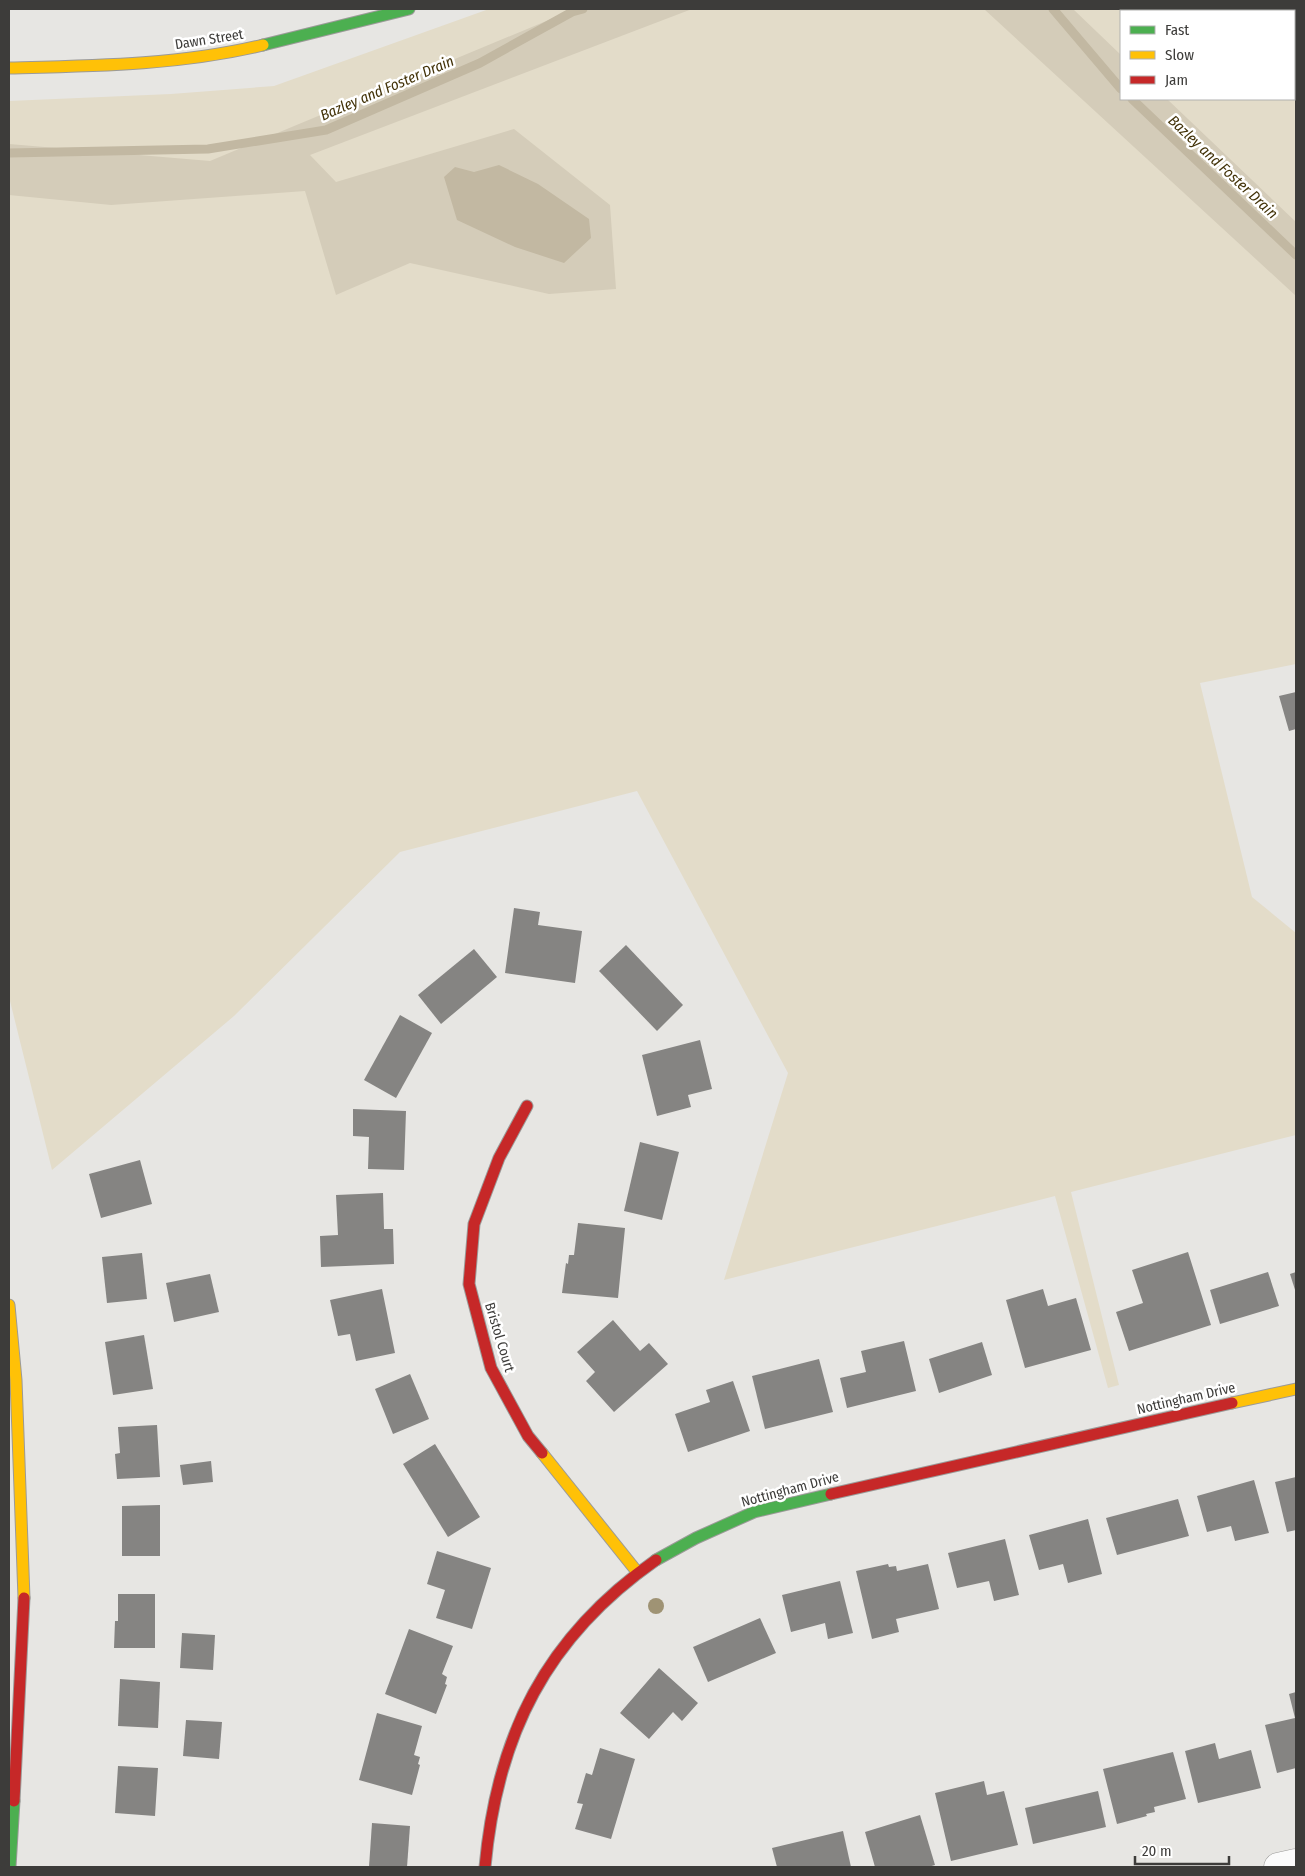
<svg xmlns="http://www.w3.org/2000/svg" width="1305" height="1876" font-family="'Fira Sans Condensed',sans-serif">
<style>
.green{fill:#e3dcc9;fill-rule:evenodd}
.forest{fill:#d4ccb9}
.water{fill:#c2b8a2}
.lines{fill:none;stroke-linecap:round;stroke-linejoin:round}
.stream{stroke:#c2b8a2;stroke-width:9}
.building{fill:#858482}
.street-casing{stroke:#9b9a98;stroke-width:29}
.fast-casing{stroke:#9b9a98;stroke-width:13}
.slow-casing{stroke:#9b9a98;stroke-width:13}
.jam-casing{stroke:#9b9a98;stroke-width:13}
.street{stroke:#fbfbfb;stroke-width:28}
.fast{stroke:#4caf50;stroke-width:11}
.slow{stroke:#ffc107;stroke-width:11}
.jam{stroke:#c62828;stroke-width:11}
.tree{fill:#9f9374}
.labels{text-anchor:middle;stroke-width:5;stroke-linejoin:round;paint-order:stroke}
.street-label{font-size:14px;fill:#3d3c3a;stroke:#fff}
.water-label{font-size:15px;font-style:italic;fill:#423208;stroke:#fff}
</style>
<rect width="100%" height="100%" fill="#e7e6e3"/>
<path class="green" d="M489 9H1296V664L1200 683 1252 897 1296 933V1135L1071 1192 1119 1385 1108 1388 1055 1196 724 1280 788 1073 637 791 400 852 234 1016 52 1170 9 997V101L171 94 274 86ZM1121 11H1294V99H1121Z"/>
<g class="forest">
<polygon points="575,9 692,9 310,155 336,182 514,129 610,205 616,289 549,294 410,263 336,295 305,191 111,205 9,195 9,144 210,161"/>
<polygon points="984,9 1073,9 1121,55 1121,99 1167,99 1296,222 1296,296"/>
</g>
<polygon class="water" points="499,165 538,184 589,219 591,238 564,263 515,247 457,220 444,177 455,167 474,172"/>
<g class="lines">
<g class="stream">
<polyline points="1053,9 1121,89"/>
<polyline points="1132,99 1296,255"/>
<polyline points="9,153 208,149 326,130 480,63 572,12 583,9"/>
</g>
</g>
<g class="building">
<polygon points="1296,692 1296,729 1289,731 1279,696"/>
<polygon points="514,908 540,912 538,925 582,931 575,983 505,973"/>
<polygon points="626,945 683,1005 657,1031 599,971"/>
<polygon points="474,949 497,977 441,1024 418,995"/>
<polygon points="400,1015 432,1033 396,1098 364,1080"/>
<polygon points="700,1040 712,1089 688,1095 691,1107 657,1116 642,1055"/>
<polygon points="353,1109 406,1111 404,1170 368,1169 369,1137 353,1136"/>
<polygon points="640,1142 679,1152 662,1220 624,1211"/>
<polygon points="140,1160 152,1204 101,1218 89,1174"/>
<polygon points="383,1193 384,1229 393,1229 394,1264 321,1267 320,1236 338,1235 336,1195"/>
<polygon points="578,1223 625,1228 618,1298 562,1293 566,1263 568,1264 569,1255 574,1255"/>
<polygon points="1188,1252 1211,1325 1129,1351 1116,1312 1143,1303 1132,1270"/>
<polygon points="142,1253 147,1299 107,1303 102,1257"/>
<polygon points="1268,1272 1279,1306 1220,1324 1210,1290"/>
<polygon points="1296,1272 1296,1293 1290,1274"/>
<polygon points="210,1274 219,1312 174,1322 166,1283"/>
<polygon points="382,1289 395,1353 356,1361 350,1334 338,1336 330,1300"/>
<polygon points="1043,1289 1048,1306 1076,1298 1091,1350 1025,1368 1006,1300"/>
<polygon points="613,1320 640,1351 649,1343 668,1364 614,1412 586,1381 595,1372 577,1352"/>
<polygon points="144,1335 153,1389 113,1395 105,1342"/>
<polygon points="904,1341 916,1391 847,1408 840,1378 866,1372 861,1351"/>
<polygon points="982,1342 992,1375 939,1393 929,1359"/>
<polygon points="819,1359 833,1412 765,1429 752,1376"/>
<polygon points="410,1374 429,1419 393,1434 375,1389"/>
<polygon points="733,1381 750,1431 688,1452 675,1414 710,1402 706,1390"/>
<polygon points="157,1425 160,1477 117,1479 115,1454 120,1453 118,1427"/>
<polygon points="435,1444 480,1517 448,1537 403,1464"/>
<polygon points="211,1461 213,1482 183,1485 180,1465"/>
<polygon points="1296,1477 1296,1530 1287,1532 1275,1482"/>
<polygon points="1254,1480 1269,1533 1235,1541 1231,1526 1207,1532 1197,1496"/>
<polygon points="1178,1499 1189,1536 1117,1555 1106,1518"/>
<polygon points="160,1505 160,1556 122,1556 122,1506"/>
<polygon points="1088,1519 1102,1574 1068,1583 1063,1564 1039,1570 1029,1535"/>
<polygon points="1005,1539 1019,1595 994,1601 989,1581 957,1588 948,1553"/>
<polygon points="437,1551 491,1568 472,1629 436,1618 445,1590 427,1584"/>
<polygon points="888,1564 889,1567 896,1566 897,1571 928,1564 939,1609 896,1619 899,1632 872,1639 856,1571"/>
<polygon points="840,1581 853,1633 828,1639 825,1623 791,1632 782,1595"/>
<polygon points="118,1594 155,1594 155,1648 114,1648 115,1621 118,1621"/>
<polygon points="760,1618 776,1653 708,1682 693,1647"/>
<polygon points="409,1629 453,1646 442,1674 447,1677 445,1684 447,1685 436,1714 385,1694"/>
<polygon points="182,1633 215,1635 213,1670 180,1668"/>
<polygon points="659,1668 698,1703 682,1721 673,1712 649,1739 620,1713"/>
<polygon points="120,1679 160,1682 158,1728 118,1726"/>
<polygon points="1296,1692 1296,1768 1277,1773 1265,1725 1295,1718 1289,1694"/>
<polygon points="377,1713 422,1726 414,1755 420,1757 418,1764 420,1765 412,1795 359,1780"/>
<polygon points="186,1720 222,1722 219,1759 183,1756"/>
<polygon points="1215,1743 1219,1759 1251,1750 1261,1788 1198,1803 1185,1751"/>
<polygon points="600,1748 635,1759 611,1839 575,1829 583,1804 577,1803 586,1773 592,1775"/>
<polygon points="1173,1752 1186,1799 1154,1807 1155,1812 1146,1814 1147,1816 1117,1824 1103,1769"/>
<polygon points="118,1766 158,1768 155,1816 115,1813"/>
<polygon points="984,1781 987,1795 1004,1791 1018,1845 951,1861 935,1793"/>
<polygon points="1098,1791 1106,1827 1033,1844 1025,1808"/>
<polygon points="920,1815 935,1865 928,1867 875,1867 865,1832"/>
<polygon points="372,1823 410,1826 407,1867 369,1867"/>
<polygon points="843,1831 851,1867 777,1867 772,1848"/>
</g>
<g class="lines">
<g class="street-casing">
<polyline id="street" points="1278,1867 1296,1863"/>
</g>
<g class="fast-casing">
<g id="fast">
<polyline points="263,45 409,9"/>
<polyline points="656,1560 696,1538 754,1512 831,1494"/>
<polyline points="10,1867 14,1801"/>
</g>
</g>
<g class="slow-casing">
<g id="slow">
<path d="M9 68C94 66 180 65 263 45"/>
<polyline points="9,1305 16,1380 24,1598"/>
<polyline points="1232,1403 1296,1389"/>
<polyline points="542,1453 638,1573"/>
</g>
</g>
<g class="jam-casing">
<g id="jam">
<polyline points="527,1106 499,1158 474,1224 469,1284 491,1368 528,1436 542,1453"/>
<polyline points="831,1494 1232,1403"/>
<polyline points="14,1801 24,1598"/>
<path d="M485 1867C497 1735 546 1637 656 1560"/>
</g>
</g>
<use href="#street" class="street"/>
<use href="#fast" class="fast"/>
<use href="#slow" class="slow"/>
<use href="#jam" class="jam"/>
</g>
<circle class="tree" cx="656" cy="1606" r="8"/>
<g class="labels">
<g class="street-label">
<text transform="translate(209 39) rotate(-9)" y="5">Dawn Street</text>
<text transform="translate(500 1337) rotate(73)" y="5">Bristol Court</text>
<text transform="translate(1186 1398) rotate(-13)" y="5">Nottingham Drive</text>
<text transform="translate(790 1489) rotate(-15)" y="5">Nottingham Drive</text>
</g>
<g class="water-label">
<text transform="translate(387 88) rotate(-23)" y="5">Bazley and Foster Drain</text>
<text transform="translate(1223 167) rotate(43)" y="5">Bazley and Foster Drain</text>
</g>
</g>
<rect width="1305" height="1876" fill="none" stroke="#3d3c3a" stroke-width="20"/>
<rect x="1120" y="10" width="175" height="90" fill="#ffffff" stroke="#b1b1b0"/>
<rect x="1130" y="26" width="25" height="8" fill="#4caf50" stroke="#b1b1b0"/>
<text x="1165" y="35" font-size="15" fill="#3d3c3a">Fast</text>
<rect x="1130" y="51" width="25" height="8" fill="#ffc107" stroke="#b1b1b0"/>
<text x="1165" y="60" font-size="15" fill="#3d3c3a">Slow</text>
<rect x="1130" y="76" width="25" height="8" fill="#c62828" stroke="#b1b1b0"/>
<text x="1165" y="85" font-size="15" fill="#3d3c3a">Jam</text>
<path d="M1135 1856v8h94v-8" fill="none" stroke="#3d3c3a" stroke-width="2.5"/>
<text x="1142" y="1856" font-size="15" fill="#3d3c3a" stroke="#ffffff" stroke-width="4" paint-order="stroke">20 m</text>
</svg>
